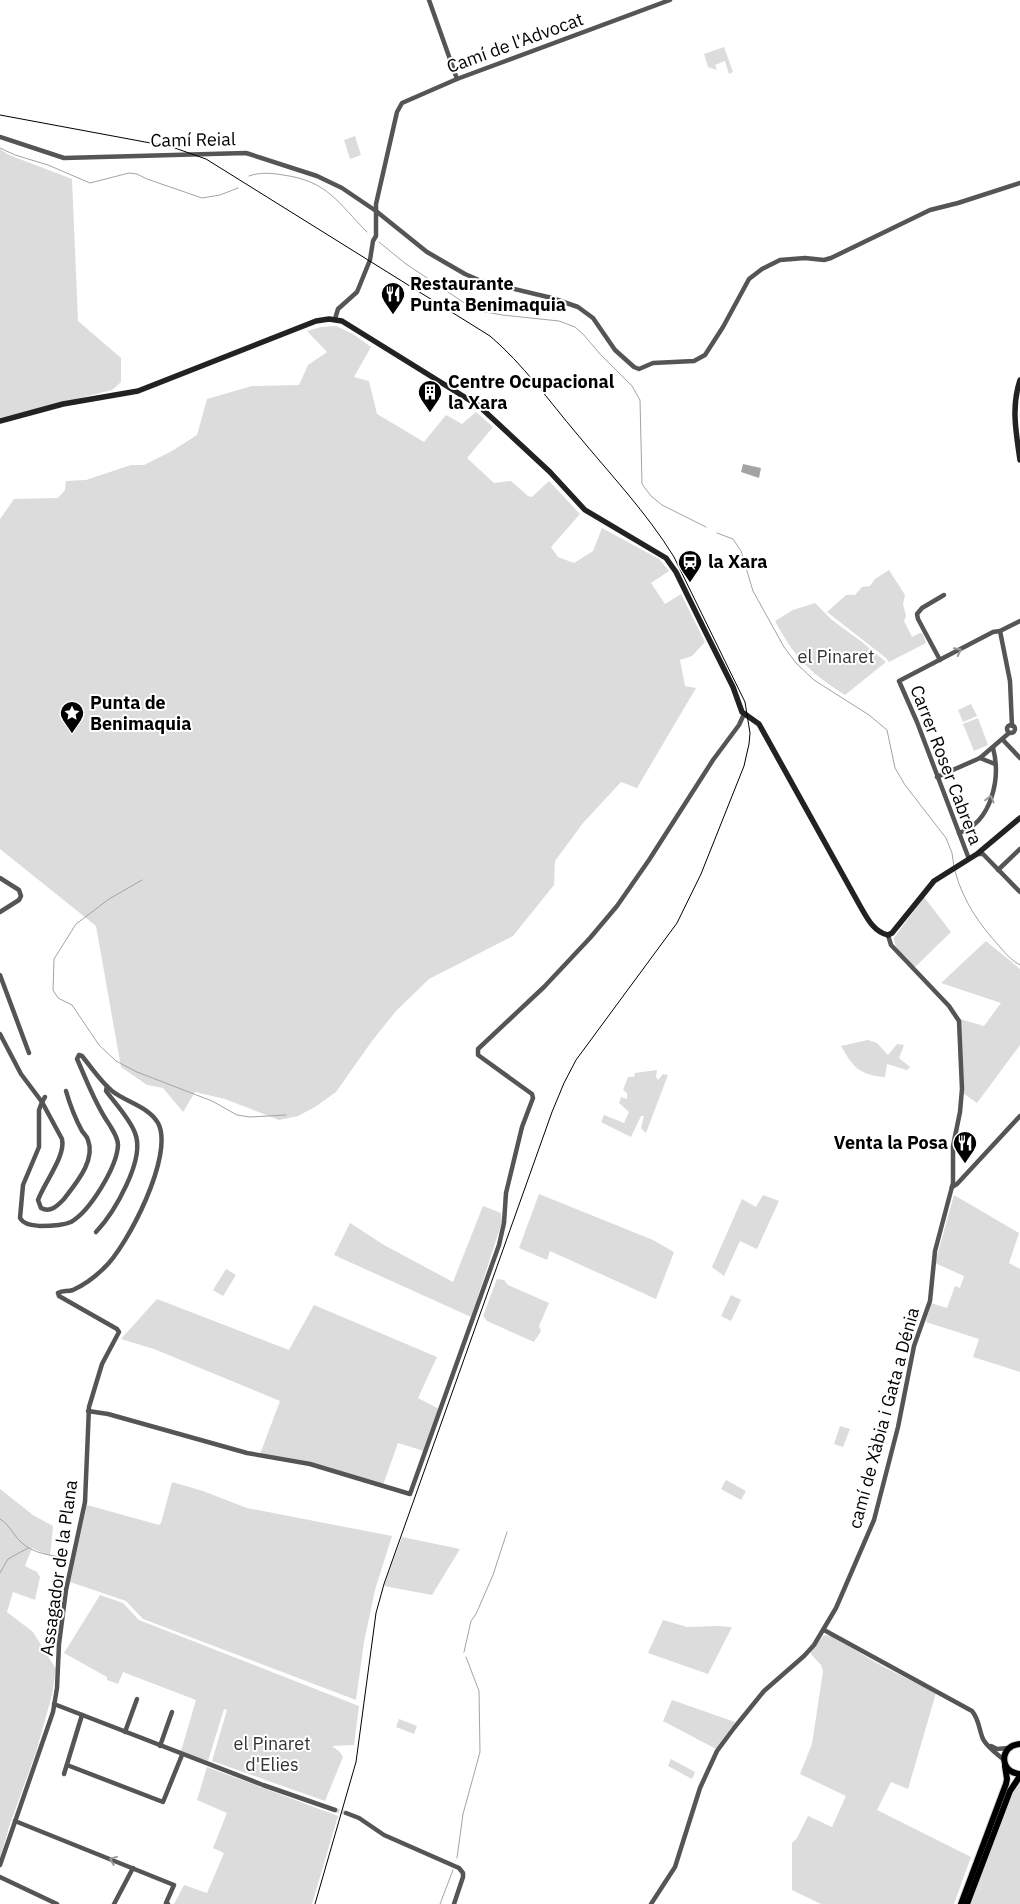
<svg xmlns="http://www.w3.org/2000/svg" width="1020" height="1904" font-family="'IBM Plex Sans',sans-serif">
<style>
.green{fill:#dcdcdc}
.water{fill:#a3a3a3}
.lines{fill:none;stroke-linecap:round;stroke-linejoin:round}
.stream{stroke:#a3a3a3;stroke-width:1}
.minor-tunnel{stroke:#d9d9d9;stroke-width:4.5;stroke-dasharray:4.5 2;stroke-linecap:butt}
.primary-casing{stroke:#dbdbdb;stroke-width:8}
.minor{stroke:#555;stroke-width:4.5}
.secondary{stroke:#222;stroke-width:5.5}
.primary{stroke:#000;stroke-width:6}
.tram{stroke:#000;stroke-width:1}
.oneway{stroke:#999}
.labels{text-anchor:middle;stroke-width:4;stroke-linejoin:round;paint-order:stroke}
.street-label{font-size:18px;fill:#000;stroke:#fff}
.poi-label{font-size:18px;font-weight:bold;fill:#000;stroke:#fff;text-anchor:start}
.park-label{font-size:18px;fill:#333;stroke:#fff}
</style>
<rect width="100%" height="100%" fill="#fff"/>
<g class="green">
<polygon points="724,47 733,72 729,74 725,61 715,65 717,70 708,67 704,54"/>
<polygon points="355,136 361,155 350,159 344,140"/>
<polygon points="0,149 9,155 72,179 78,321 121,358 121,382 112,390 0,418"/>
<polygon points="336,326 353,334 371,347 354,377 369,381 377,414 424,442 446,415 462,424 476,412 493,427 467,458 494,483 511,481 528,496 532,497 549,481 580,514 551,547 558,557 574,563 593,551 602,528 659,559 669,571 651,583 665,604 681,594 705,642 692,656 680,660 685,686 696,688 637,788 621,782 583,823 555,861 554,885 513,936 429,979 396,1011 372,1041 336,1092 315,1107 298,1116 279,1120 225,1099 195,1092 183,1112 163,1088 147,1085 121,1067 96,926 0,849 0,519 14,499 58,498 65,490 66,481 86,480 131,465 144,465 172,451 197,435 207,399 252,386 299,385 308,365 327,352 307,331 321,327"/>
<polygon points="889,570 905,595 903,604 906,616 904,621 912,637 920,633 923,634 926,643 889,662 886,658 827,612 846,595 855,595 862,587 870,586 875,579"/>
<path d="M815 603 832 620 862 642 886 662 845 695C809 672 795 658 775 621L793 610Z"/>
<polygon points="971,704 977,716 963,722 958,710"/>
<polygon points="978,718 988,745 974,751 963,724"/>
<path d="M924 897 951 932 915 967C907 959 894 950 894 938Z"/>
<polygon points="986,941 1020,969 1020,1045 977,1103 963,1093 960,1019 984,1026 1001,1003 941,983"/>
<path d="M868 1040 877 1043 888 1055 897 1044 904 1045 899 1058 910 1067 907 1070 887 1064 885 1077C859 1075 853 1067 841 1046Z"/>
<polygon points="657,1070 656,1077 658,1080 663,1074 668,1075 646,1133 641,1128 644,1116 641,1116 631,1137 601,1122 604,1115 624,1123 629,1112 619,1103 621,1097 627,1099 627,1093 623,1090 628,1077 634,1077 635,1073"/>
<polygon points="539,1194 653,1240 674,1252 656,1299 550,1251 547,1260 519,1248"/>
<polygon points="763,1195 779,1201 757,1249 740,1241 724,1276 712,1267 742,1199 756,1207"/>
<polygon points="954,1195 1019,1233 1009,1263 1020,1269 1020,1372 973,1357 979,1339 926,1322 931,1303 947,1308 955,1286 960,1288 964,1276 935,1263"/>
<polygon points="483,1206 501,1213 502,1222 471,1317 334,1255 350,1223 384,1245 453,1282"/>
<polygon points="226,1269 236,1275 223,1296 213,1290"/>
<polygon points="497,1279 504,1280 508,1285 549,1303 539,1326 541,1331 534,1342 487,1321 483,1316"/>
<polygon points="731,1295 741,1300 731,1321 721,1316"/>
<polygon points="157,1299 289,1350 314,1305 437,1357 418,1398 439,1409 424,1451 398,1443 383,1485 325,1466 260,1454 280,1401 154,1349 121,1339"/>
<polygon points="840,1426 850,1429 843,1447 834,1444"/>
<polygon points="726,1480 746,1491 741,1500 721,1489"/>
<polygon points="172,1482 203,1491 247,1508 392,1536 375,1590 364,1642 356,1700 143,1619 126,1601 70,1582 87,1505 159,1525 161,1523"/>
<polygon points="0,1489 33,1515 53,1526 50,1556 32,1548 25,1566 37,1572 40,1577 35,1600 13,1592 7,1612 33,1632 56,1669 52,1695 36,1752 9,1827 0,1859"/>
<polygon points="402,1537 460,1549 432,1595 384,1586"/>
<polygon points="100,1595 123,1603 139,1620 359,1706 354,1745 332,1746 340,1752 343,1757 325,1801 212,1761 227,1710 224,1709 208,1761 181,1751 196,1700 123,1672 118,1684 107,1680 107,1677 64,1653"/>
<polygon points="663,1620 687,1627 718,1626 732,1627 708,1674 648,1653"/>
<polygon points="824,1635 831,1636 882,1666 936,1693 908,1789 891,1782 877,1810 971,1857 954,1904 821,1904 792,1890 792,1843 797,1838 808,1816 832,1827 846,1796 800,1774 812,1744 823,1671 821,1665 811,1654 811,1652"/>
<polygon points="672,1700 735,1722 716,1749 663,1721"/>
<polygon points="399,1719 417,1726 414,1734 396,1727"/>
<polygon points="671,1759 695,1772 692,1779 668,1766"/>
<polygon points="207,1767 338,1816 312,1904 174,1904 184,1885 207,1893 224,1853 213,1848 227,1813 197,1800"/>
<polygon points="1020,1781 1020,1904 971,1904 1014,1789"/>
</g>
<polygon class="water" points="743,464 761,468 759,478 741,472"/>
<g class="lines">
<g class="stream">
<polyline points="0,148 15,155 48,165 90,183 129,173 137,174 147,179 202,198 220,195 238,188"/>
<path d="M249 176C260 172 272 173 283 175 328 181 338 203 367 232"/>
<polyline points="379,242 406,264 475,310 502,315 559,321 575,327 583,334 600,354 632,386 640,400 642,484 651,496 662,505 706,527"/>
<polyline points="717,533 733,539 741,551 753,591 784,647 796,663 814,680 869,715 887,730 895,768 905,785 946,838 952,853 954,867"/>
<path d="M955 871C963 901 979 924 1000 947 1006 954 1012 961 1020 965"/>
<polyline points="142,880 109,899 76,924 54,959 53,990 58,998 72,1005 99,1045 116,1061 137,1072 212,1101 237,1115 250,1117 286,1115"/>
<path d="M0 1519C10 1525 13 1535 21 1542 33 1554 51 1555 66 1558"/>
<polyline points="0,1573 8,1559 28,1548"/>
<polyline points="464,1652 471,1621 476,1614 493,1575 507,1532"/>
<polyline points="457,1858 463,1814 480,1752 479,1691 466,1657"/>
<polyline points="440,1904 453,1870"/>
</g>
<polyline class="minor-tunnel" points="335,1810 346,1813"/>
<g class="primary-casing">
<g id="primary">
<path d="M1020 1744C999 1745 999 1773 1020 1774"/>
<polyline points="961,1904 1006,1784 1007,1779 1005,1766"/>
<polyline points="967,1904 1010,1791 1020,1776"/>
</g>
</g>
<g class="minor">
<polyline points="429,0 457,79"/>
<polyline points="0,137 64,158 246,153 317,176 342,188 376,211 427,252 465,274 481,281 552,298 578,307 593,318 615,350 634,367 639,369 653,363 694,361 705,355 723,327 749,279 762,269 780,260 805,258 824,260 831,258 930,210 958,203 1020,183"/>
<polyline points="335,319 338,309 357,292 370,260 373,241 376,236 376,204 397,112 402,103 457,79 670,0"/>
<polyline points="1000,631 1010,681 1012,726"/>
<polyline points="940,660 918,619 917,614 922,608 944,595"/>
<circle cx="1011" cy="729" r="4"/>
<polyline points="1003,740 1020,758"/>
<polyline points="980,758 995,764"/>
<polyline points="937,777 980,758 1009,733"/>
<path d="M959 833C992 822 1001 778 993 748"/>
<polyline points="977,854 983,854 1020,892"/>
<polyline points="969,859 917,722 899,681 993,632 1000,631 1020,621"/>
<polyline points="998,870 1020,849"/>
<polyline points="0,878 19,890 21,896 19,900 0,912"/>
<polyline points="0,975 29,1053"/>
<path d="M0 1034 21 1074 42 1102 39 1110V1147L23 1185 20 1218C24 1225 33 1225 40 1226 50 1226 62 1226 71 1222 90 1211 117 1167 118 1145 118 1137 113 1131 109 1124 95 1104 87 1081 77 1059L79 1055 82 1056C92 1068 100 1081 112 1091 126 1102 149 1107 158 1123 175 1154 127 1247 104 1268 95 1277 84 1285 73 1290 67 1292 63 1290 58 1293L59 1296 117 1329 119 1332 102 1364 89 1407 85 1502 66 1590 59 1644 57 1688 53 1712 0 1865"/>
<path d="M45 1097 42 1102 62 1139C66 1156 44 1183 38 1200L41 1208C51 1213 57 1206 64 1199 75 1184 96 1161 88 1140 87 1136 84 1134 82 1131 75 1118 70 1105 66 1091"/>
<polyline points="952,1187 957,1184 1020,1116"/>
<path d="M96 1232C114 1213 146 1159 135 1133 130 1119 115 1103 106 1091L107 1086"/>
<polyline points="88,1411 108,1414 247,1453 310,1464 410,1494 499,1245 504,1223 506,1193 522,1127 533,1098 532,1094 478,1055 478,1049 544,987 590,938 617,906 649,860 713,760 739,725 744,714"/>
<path d="M824 1630 972 1711C979 1719 979 1730 983 1739 987 1747 997 1754 1004 1760"/>
<polyline points="54,1704 263,1785 335,1810"/>
<polyline points="125,1732 137,1699"/>
<polyline points="160,1746 172,1712"/>
<polyline points="991,1746 997,1749 1008,1748"/>
<polyline points="67,1765 163,1802 182,1755"/>
<polyline points="64,1774 82,1715"/>
<polyline points="346,1813 359,1818 384,1835 459,1868 463,1873 463,1877 454,1904"/>
<polyline points="15,1821 174,1885 166,1903 168,1904"/>
<polyline points="0,1877 57,1904"/>
<polyline points="114,1904 133,1868"/>
<polyline points="651,1904 675,1867 700,1788 717,1751 734,1728 764,1691 804,1656 814,1645 836,1608 874,1520 898,1427 914,1346 930,1301 935,1251 953,1183 953,1146 960,1112 962,1089 959,1021 949,1006 891,945 888,935"/>
</g>
<g class="secondary">
<path d="M1020 380C1011 407 1016 432 1020 460"/>
<path d="M0 421 63 404 138 391 316 321 329 319 342 321 479 406 550 472 585 510 666 558 676 572 704 629 733 687 742 712 759 724 859 904C866 916 873 932 888 935L892 933 934 881 977 854 1020 818"/>
</g>
<use href="#primary" class="primary"/>
<path class="tram" d="M0 115 172 147 206 159 490 336C523 364 549 401 577 434 610 474 647 513 674 557L745 702 750 733 749 744 744 766 701 874 677 923 576 1060 564 1083 552 1112 384 1584 376 1613 356 1762 315 1904"/>
</g>
<defs><path id="oneway-chevron" d="M-2-3.5L2.5 0L-2 3.5" fill="none" stroke-width="1.6" stroke-linecap="round" stroke-linejoin="round" transform="scale(1.25)"/></defs>
<g class="oneway">
<use href="#oneway-chevron" transform="translate(958 651) rotate(-27)"/>
<use href="#oneway-chevron" transform="translate(990 799) rotate(-75)"/>
<use href="#oneway-chevron" transform="translate(113 1860) rotate(-158)"/>
</g>
<defs>
<g id="restaurant-pin" transform="scale(1.25)"><path d="M0 17L-7.5 6A9.5 9.5 0 1 1 7.5 6Z" fill="#000" stroke="#fff"/><path d="M-5-6h1v4h1v-4h1v4h1v-4h1v5L-1.5 .5V6h-2V.5L-5-1ZM5-6V6H3V1.5H1.5Q1.5-4 5-6Z" fill="#fff"/></g>
<g id="building-pin" transform="scale(1.25)"><path d="M0 17L-7.5 6A9.5 9.5 0 1 1 7.5 6Z" fill="#000" stroke="#fff"/><path d="M-4-6H4V6H1V3H-1V6H-4ZM-2.5-4.3h1.7v1.8h-1.7ZM.8-4.3h1.7v1.8H.8ZM-2.5-1h1.7V.8h-1.7ZM.8-1h1.7V.8H.8Z" fill="#fff"/></g>
<g id="station-pin" transform="scale(1.25)"><path d="M0 17L-7.5 6A9.5 9.5 0 1 1 7.5 6Z" fill="#000" stroke="#fff"/><path d="M-3-6H3Q5-6 5-4V2Q5 4 3 4L4.5 6H3L1.5 4h-3L-3 6H-4.5L-3 4Q-5 4-5 2V-4Q-5-6-3-6ZM-3.5-4v3h7v-3ZM-3.5 1v1.5H-2V1ZM2 1v1.5H3.5V1Z" fill="#fff"/></g>
<g id="sight-pin" transform="scale(1.25)"><path d="M0 17L-7.5 6A9.5 9.5 0 1 1 7.5 6Z" fill="#000" stroke="#fff"/><path d="M0-6L1.8-2.2L6-1.7L2.9 1.2L3.7 5.4L0 3.3L-3.7 5.4L-2.9 1.2L-6-1.7L-1.8-2.2Z" fill="#fff"/></g>
</defs>
<g fill-rule="evenodd">
<use href="#restaurant-pin" x="393" y="294"/>
<use href="#building-pin" x="430" y="392"/>
<use href="#station-pin" x="690" y="562"/>
<use href="#sight-pin" x="72" y="713"/>
<use href="#restaurant-pin" x="965" y="1143"/>
</g>
<g class="labels">
<g class="street-label">
<text transform="translate(515 43) rotate(-20)" y="6">Camí de l'Advocat</text>
<text transform="translate(193 140) rotate(-1)" y="6">Camí Reial</text>
<text transform="translate(946 765) rotate(69)" y="6">Carrer Roser Cabrera</text>
<text transform="translate(884 1418) rotate(-75)" y="6">camí de Xàbia i Gata a Dénia</text>
<text transform="translate(59 1568) rotate(-82)" y="6">Assagador de la Plana</text>
</g>
<g class="poi-label">
<text x="410" y="290">Restaurante<tspan x="410" dy="21">Punta Benimaquia</tspan></text>
<text x="448" y="388">Centre Ocupacional<tspan x="448" dy="21">la Xara</tspan></text>
<text x="708" y="568">la Xara</text>
<text x="90" y="709">Punta de<tspan x="90" dy="21">Benimaquia</tspan></text>
<text x="948" y="1149" text-anchor="end">Venta la Posa</text>
</g>
<g class="park-label">
<text x="836" y="663">el Pinaret</text>
<text x="272" y="1750">el Pinaret<tspan x="272" dy="21">d'Elies</tspan></text>
</g>
</g>
</svg>
